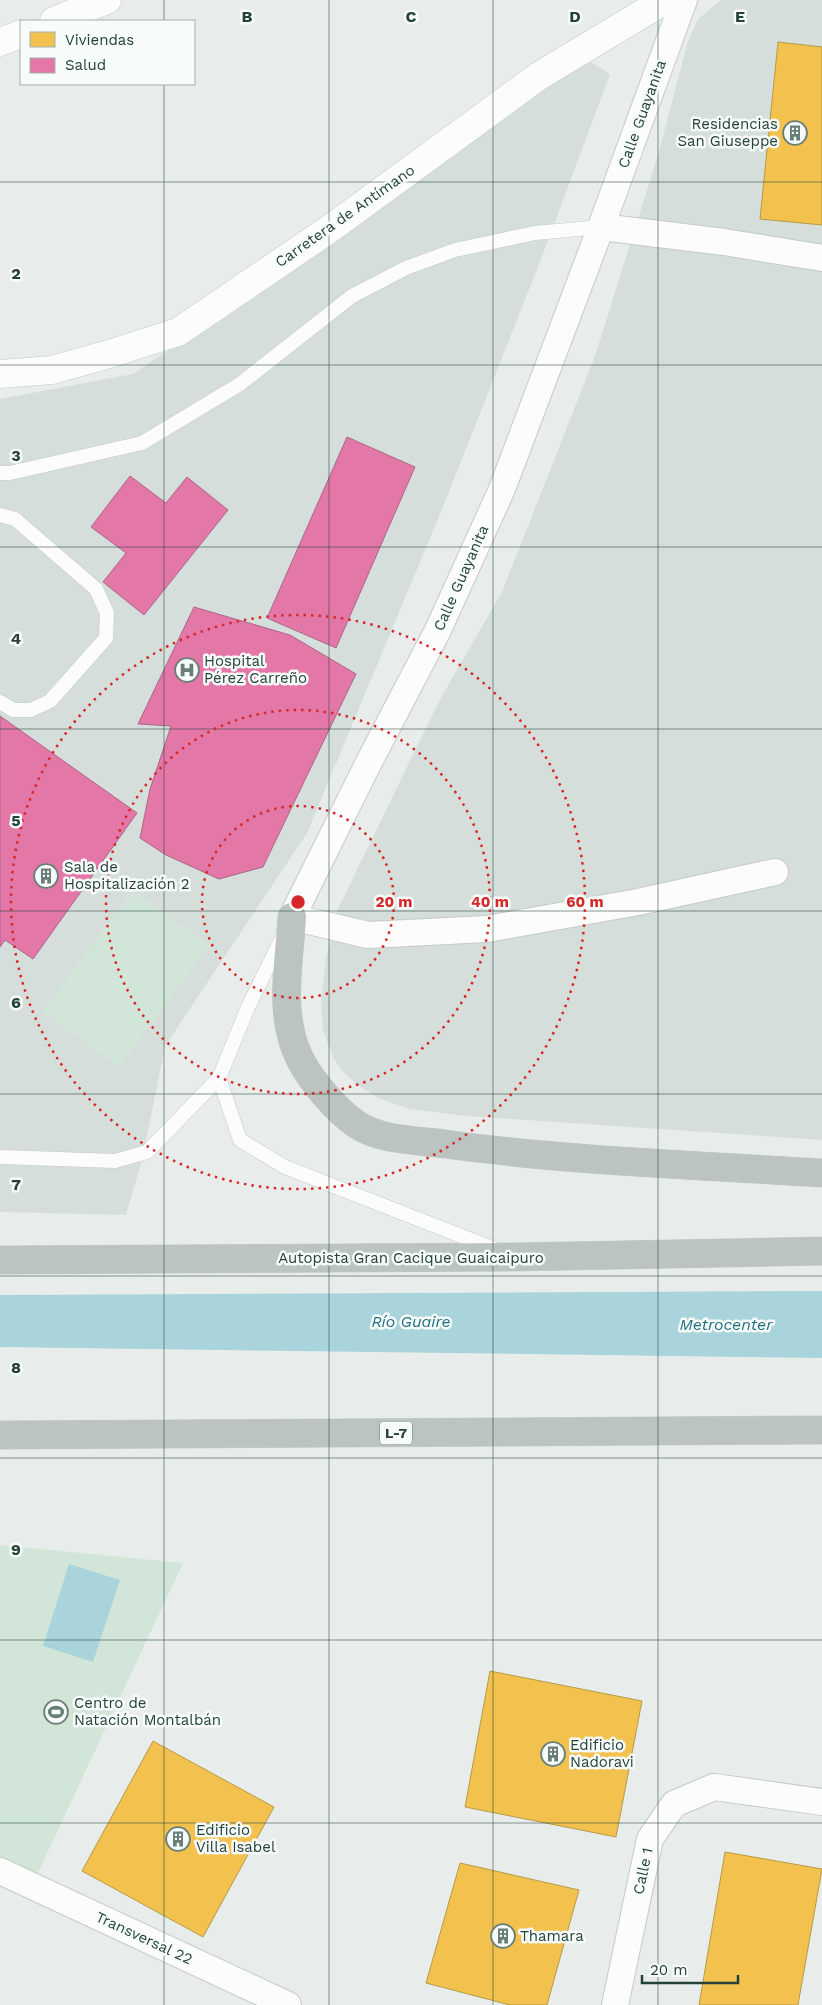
<svg xmlns="http://www.w3.org/2000/svg" width="822" height="2005" font-family="'Work Sans',sans-serif">
<style>
.built{fill:#d6dedb}
.green{fill:#d1e6d8}
.water{fill:#a9d4db}
.homes{fill:#f2c14e;stroke:#b49b48}
.health{fill:#e377a8;stroke:#aa6787}
.lines{fill:none;stroke-linecap:round;stroke-linejoin:round}
.lane-casing{stroke:#c5cac8;stroke-width:15}
.street-casing{stroke:#c5cac8;stroke-width:28}
.secondary-casing{stroke:#c3cbc8;stroke-width:29}
.highway-casing{stroke:#c3ccc9;stroke-width:29}
.lane{stroke:#fcfcfc;stroke-width:14}
.street{stroke:#fcfcfc;stroke-width:26}
.secondary{stroke:#fcfcfc;stroke-width:28}
.highway{stroke:#bcc4c2;stroke-width:28}
.grid{fill:none;stroke:#24423a;stroke-width:1;stroke-opacity:0.55}
.ring{fill:none;stroke:#d62828;stroke-width:2.5;stroke-dasharray:2.5 5}
.labels{text-anchor:middle;stroke-width:5;stroke-linejoin:round;paint-order:stroke}
.shield{fill:#f7fbf9;stroke:#637a73;stroke-width:1}
.shield-label{font-size:14px;font-weight:bold;fill:#24423a}
.street-label{font-size:15px;fill:#24423a;stroke:#f7fbf9}
.poi-label{font-size:15px;fill:#24423a;stroke:#f7fbf9;text-anchor:start}
.water-label{font-size:16px;font-style:italic;fill:#1c6f80;stroke:#f7fbf9}
.grid-label{font-size:16px;text-anchor:middle;font-weight:bold;fill:#24423a;stroke:#f7fbf9;stroke-width:5;stroke-linejoin:round;paint-order:stroke}
.centre{fill:#d62828;stroke:#f7fbf9;stroke-width:2.5}
.ring-label{font-size:15px;text-anchor:middle;font-weight:bold;fill:#d62828;stroke:#f7fbf9;stroke-width:5;stroke-linejoin:round;paint-order:stroke}
</style>
<rect width="100%" height="100%" fill="#e8edeb"/>
<g class="built">
<polygon points="721,0 822,0 822,1140 466,1116 410,1109 378,1098 359,1086 344,1073 334,1059 323,1031 321,1000 326,958 338,909 439,701 502,592 595,356 658,155 688,41 698,19"/>
<polygon points="587,60 610,74 543,254 443,507 307,833 165,1046 142,1160 126,1215 0,1212 0,399 133,374 301,261"/>
</g>
<g class="green">
<polygon points="133,890 209,946 119,1067 43,1011"/>
<polygon points="0,1545 183,1563 35,1879 0,1862"/>
</g>
<g class="water">
<polygon points="822,1291 822,1358 0,1347 0,1295"/>
<polygon points="69,1564 120,1580 93,1662 43,1646"/>
</g>
<g class="homes">
<polygon points="778,42 822,47 822,225 760,219"/>
<polygon points="490,1671 642,1701 616,1837 465,1807"/>
<polygon points="153,1741 274,1807 203,1937 82,1871"/>
<polygon points="725,1852 822,1869 798,2005 699,2005"/>
<polygon points="460,1863 579,1890 547,2005 510,2005 426,1983"/>
</g>
<g class="health">
<polygon points="347,437 415,467 336,648 267,618"/>
<polygon points="130,476 166,503 187,477 228,510 144,615 103,582 126,553 91,527"/>
<polygon points="194,607 290,635 356,674 263,867 219,879 166,855 140,838 150,789 171,726 138,724"/>
<polygon points="0,716 137,813 33,959 5,940 0,947"/>
</g>
<g class="lines">
<g class="lane-casing">
<g id="lane">
<polyline points="0,473 10,473 142,443 240,384 352,296 406,268 455,250 535,233 601,227"/>
<polyline points="0,515 15,519 96,589 107,613 106,638 50,701 31,710 13,710 0,702"/>
<polyline points="219,1078 240,1140 285,1167 497,1250"/>
<polyline points="0,1157 115,1161 147,1152 219,1078 248,1007 283,936"/>
</g>
</g>
<g class="street-casing">
<g id="street">
<polyline points="684,0 601,227 502,489 438,630 368,764 292,917 368,935 487,929 638,902 775,872"/>
<polyline points="601,227 724,242 822,258"/>
<polyline points="0,1871 288,2005"/>
<polyline points="615,2005 650,1839 674,1804 714,1787 822,1802"/>
</g>
</g>
<g class="secondary-casing">
<g id="secondary">
<polyline points="54,21 107,0"/>
<polyline points="0,42 21,34"/>
<polyline points="0,374 52,370 109,354 178,332 331,228 539,76 665,0"/>
</g>
</g>
<g class="highway-casing">
<g id="highway">
<path d="M292 917C289 963 278 1016 300 1059 311 1081 336 1110 356 1124 381 1141 417 1140 445 1144 569 1161 696 1165 822 1173"/>
<polyline points="0,1260 515,1257 822,1251"/>
<polyline points="0,1435 822,1430"/>
</g>
</g>
<use href="#lane" class="lane"/>
<use href="#street" class="street"/>
<use href="#secondary" class="secondary"/>
<use href="#highway" class="highway"/>
</g>
<path class="grid" d="M164 0V21M329 0V2005M493 0V2005M658 0V2005M164 84V2005M0 182H822M0 365H822M0 547H822M0 729H822M0 911H822M0 1094H822M0 1276H822M0 1458H822M0 1640H822M0 1823H822"/>
<g class="ring">
<circle cx="298" cy="902" r="96"/>
<circle cx="298" cy="902" r="192"/>
<circle cx="298" cy="902" r="287"/>
</g>
<defs>
<g id="building-ring" transform="scale(1.25)"><circle r="9.5" fill="#f7fbf9" stroke="#697e78" stroke-width="1.5"/><path d="M-4-6H4V6H1V3H-1V6H-4ZM-2.5-4.3h1.7v1.8h-1.7ZM.8-4.3h1.7v1.8H.8ZM-2.5-1h1.7V.8h-1.7ZM.8-1h1.7V.8H.8Z" fill="#697e78"/></g>
<g id="hospital-ring" transform="scale(1.25)"><circle r="9.5" fill="#f7fbf9" stroke="#697e78" stroke-width="1.5"/><path d="M-5-5h3v3.5h4V-5h3V5h-3V1.5h-4V5h-3Z" fill="#697e78"/></g>
<g id="stadium-ring" transform="scale(1.25)"><circle r="9.5" fill="#f7fbf9" stroke="#697e78" stroke-width="1.5"/><path d="M0-5a6.5 5 0 1 0 0 10a6.5 5 0 1 0 0-10ZM-3.5-1.8h7v3.6h-7Z" fill="#697e78"/></g>
</defs>
<g fill-rule="evenodd">
<use href="#building-ring" x="795" y="133"/>
<use href="#hospital-ring" x="187" y="670"/>
<use href="#building-ring" x="46" y="876"/>
<use href="#stadium-ring" x="56" y="1712"/>
<use href="#building-ring" x="553" y="1754"/>
<use href="#building-ring" x="178" y="1839"/>
<use href="#building-ring" x="503" y="1936"/>
</g>
<g class="labels">
<rect class="shield" x="380" y="1421.5" width="32" height="23" rx="4"/>
<g class="shield-label">
<text x="396" y="1438">L-7</text>
</g>
<g class="street-label">
<text transform="translate(642 114) rotate(-70)" y="5">Calle Guayanita</text>
<text transform="translate(345 216) rotate(-35)" y="5">Carretera de Antímano</text>
<text transform="translate(461 578) rotate(-66)" y="5">Calle Guayanita</text>
<text x="411" y="1263">Autopista Gran Cacique Guaicaipuro</text>
<text transform="translate(643 1871) rotate(-78)" y="5">Calle 1</text>
<text transform="translate(144 1938) rotate(25)" y="5">Transversal 22</text>
</g>
<g class="poi-label">
<text x="778" y="129" text-anchor="end">Residencias<tspan x="778" dy="17">San Giuseppe</tspan></text>
<text x="204" y="666">Hospital<tspan x="204" dy="17">Pérez Carreño</tspan></text>
<text x="64" y="872">Sala de<tspan x="64" dy="17">Hospitalización 2</tspan></text>
<text x="74" y="1708">Centro de<tspan x="74" dy="17">Natación Montalbán</tspan></text>
<text x="570" y="1750">Edificio<tspan x="570" dy="17">Nadoravi</tspan></text>
<text x="196" y="1835">Edificio<tspan x="196" dy="17">Villa Isabel</tspan></text>
<text x="520" y="1941">Thamara</text>
</g>
<g class="water-label">
<text x="411" y="1327">Río Guaire</text>
<text x="726" y="1330">Metrocenter</text>
</g>
</g>
<g class="grid-label">
<text x="247" y="22">B</text>
<text x="411" y="22">C</text>
<text x="575" y="22">D</text>
<text x="740" y="22">E</text>
<text x="16" y="279">2</text>
<text x="16" y="461">3</text>
<text x="16" y="644">4</text>
<text x="16" y="826">5</text>
<text x="16" y="1008">6</text>
<text x="16" y="1190">7</text>
<text x="16" y="1373">8</text>
<text x="16" y="1555">9</text>
</g>
<circle cx="298" cy="902" r="8" class="centre"/>
<g class="ring-label">
<text x="394" y="907">20 m</text>
<text x="490" y="907">40 m</text>
<text x="585" y="907">60 m</text>
</g>
<rect x="20" y="20" width="175" height="65" fill="#f7fbf9" stroke="#a3b1ad"/>
<rect x="30" y="32" width="25" height="15" fill="#f2c14e" stroke="#a3b1ad"/>
<text x="65" y="45" font-size="15" fill="#24423a">Viviendas</text>
<rect x="30" y="58" width="25" height="15" fill="#e377a8" stroke="#a3b1ad"/>
<text x="65" y="70" font-size="15" fill="#24423a">Salud</text>
<path d="M642 1975v8h96v-8" fill="none" stroke="#24423a" stroke-width="2.5"/>
<text x="650" y="1975" font-size="15" fill="#24423a" stroke="#f7fbf9" stroke-width="4" paint-order="stroke">20 m</text>
</svg>
